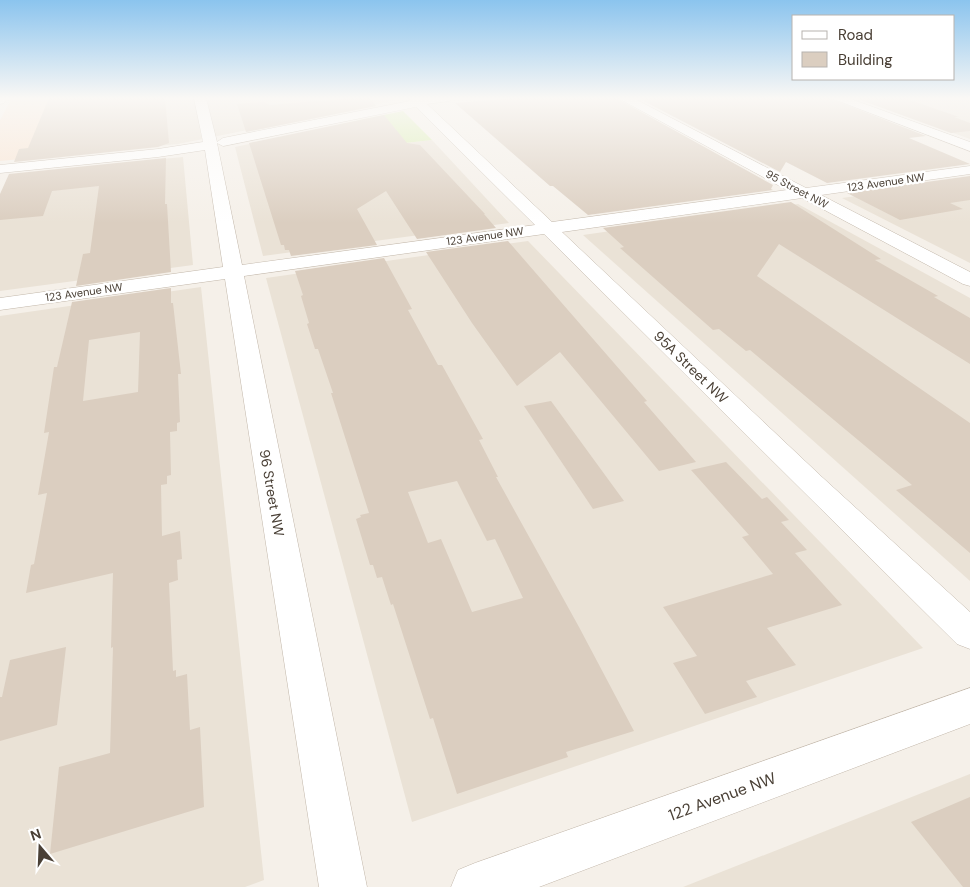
<svg xmlns="http://www.w3.org/2000/svg" width="970" height="887" font-family="'DM Sans',sans-serif">
<style>
.residential{fill:#eae2d6}
.commercial{fill:#f9e4d2}
.green{fill:#d7edae}
.building{fill:#dbcec0;fill-rule:evenodd}
.lines{fill:none;stroke-linecap:round;stroke-linejoin:round}
.minor-casing{stroke:#c2b7aa;stroke-width:1}
.tertiary-casing{stroke:#c2b7aa;stroke-width:1}
.minor{fill:#fff;fill-rule:evenodd}
.tertiary{fill:#fff;fill-rule:evenodd}
.labels{text-anchor:middle;stroke-width:4.5;stroke-linejoin:round;paint-order:stroke}
.far-street-label{font-size:11px;fill:#4a4036;stroke:#fff}
.street-label{font-size:14px;fill:#4a4036;stroke:#fff}
.near-street-label{font-size:16px;fill:#4a4036;stroke:#fff}
</style>
<rect width="100%" height="100%" fill="#f5f0e9"/>
<g class="residential">
<polygon points="98,98 406,98 178,144 85,153"/>
<polygon points="857,98 970,98 970,139"/>
<polygon points="328,127 342,150 432,140 509,223 263,256 235,147"/>
<polygon points="183,157 193,265 0,291 0,204 69,168"/>
<polygon points="970,180 970,263 842,198"/>
<polygon points="798,204 970,298 970,581 583,235"/>
<polygon points="528,241 923,648 412,822 266,278"/>
<polygon points="201,287 264,880 245,887 0,887 0,316"/>
<polygon points="970,774 970,887 683,887"/>
</g>
<polygon class="commercial" points="12,98 91,98 75,154 0,161 0,120"/>
<polygon class="green" points="403,111 432,140 342,150 328,127"/>
<g class="building">
<polygon points="49,98 165,98 169,143 158,147 14,162 19,149 28,148"/>
<polygon points="352,98 370,98 376,106 246,132 237,104 264,102 270,105"/>
<polygon points="513,98 616,98 773,185 771,189 773,190 588,215 553,186 550,186 455,103"/>
<polygon points="638,98 829,98 926,136 909,138 970,164 827,183 786,162 780,172"/>
<polygon points="855,98 904,98 959,117 954,117 970,123 970,131 951,133"/>
<polygon points="384,115 407,143 420,145 485,214 484,214 496,228 417,239 386,191 357,209 377,245 291,256 289,250 285,250 284,245 281,245 249,143"/>
<polygon points="166,158 165,204 167,204 171,272 76,286 83,254 90,253 99,186 52,191 43,216 0,220 0,194 9,174"/>
<polygon points="970,176 970,200 950,203 963,209 900,220 847,193"/>
<polygon points="791,202 881,259 875,260 938,296 934,297 970,318 970,364 779,244 757,276 970,423 970,553 896,490 912,485 750,350 746,351 719,329 713,330 620,248 624,247 603,228"/>
<polygon points="508,241 647,401 644,402 696,462 659,471 560,352 517,386 472,323 426,252"/>
<path d="M384 258 412 309 408 310 438 365H442L483 439 479 440 498 477H496L579 627 634 731 566 752 568 757 457 794 433 718 430 719 393 604 391 605 382 577 377 578 373 565H370L356 519 361 517 360 515 369 513 331 393H333L318 349H315L307 324 309 323 301 296 303 295 295 271ZM457 481 487 541 495 539 523 598 472 612 441 539 428 543 408 492Z"/>
<path d="M171 288V303H173L181 374H178L180 422 177 423V431L170 432 171 475 167 476V484L161 485 162 536 180 531 182 559 177 560 178 580 169 583 173 671 176 670V677L187 674 190 730 200 727 204 807 50 854 59 767 110 753 113 647 111 648 113 573 26 593 31 565 34 564 47 493 38 495 49 432 44 433 54 367H57L72 302ZM140 332 138 392 83 401 89 340Z"/>
<polygon points="551,401 624,501 593,509 524,406"/>
<polygon points="726,462 762,499 767,497 789,520 781,522 807,550 795,553 842,605 767,628 796,665 746,681 757,697 705,714 673,663 697,656 663,607 773,574 742,537 749,535 691,470"/>
<polygon points="66,647 57,725 0,741 0,697 2,697 10,660"/>
<polygon points="970,797 970,887 963,887 911,822"/>
</g>
<g class="lines">
<g class="minor-casing">
<g id="minor">
<polygon points="0,98 7,98 4,103 0,104"/>
<path d="M194 98H206L217 142 223 138 410 101 409 98H454L449 101 427 104 552 222 787 190 618 98H633L806 188 970 166V174L821 195 970 272V286L963 284 802 198 562 232 822 477 970 612V649L957 644 544 234 244 276 367 887H319L225 279 0 310V298L223 267 205 150 158 157 0 173V165L158 149 203 142ZM416 107 535 225 242 265 217 143 223 146Z"/>
<polygon points="831,98 848,98 970,142 970,151"/>
</g>
</g>
<g class="tertiary-casing">
<polygon id="tertiary" points="970,688 970,724 539,887 451,887 458,870 475,863"/>
</g>
<use href="#minor" class="minor"/>
<use href="#tertiary" class="tertiary"/>
</g>
<linearGradient id="sky" x2="0" y2="1"><stop stop-color="#8bc4ee"/><stop offset="0.44" stop-color="#faf8f5"/><stop offset="1" stop-color="#faf8f5" stop-opacity="0"/></linearGradient>
<rect width="970" height="223" fill="url(#sky)"/>
<g class="labels">
<g class="far-street-label">
<text transform="translate(886 182) rotate(-8)" y="4">123 Avenue NW</text>
<text transform="translate(797 189) rotate(28)" y="4">95 Street NW</text>
<text transform="translate(485 236) rotate(-8)" y="4">123 Avenue NW</text>
<text transform="translate(84 292) rotate(-8)" y="4">123 Avenue NW</text>
</g>
<g class="street-label">
<text transform="translate(691 367) rotate(44)" y="5">95A Street NW</text>
<text transform="translate(272 493) rotate(80)" y="5">96 Street NW</text>
</g>
<g class="near-street-label">
<text transform="translate(722 796) rotate(-20)" y="6">122 Avenue NW</text>
</g>
</g>
<rect x="792" y="15" width="162" height="65" fill="#ffffff" stroke="#b7b3af"/>
<rect x="802" y="31" width="25" height="8" fill="#ffffff" stroke="#b7b3af"/>
<text x="838" y="40" font-size="15" fill="#4a4036">Road</text>
<rect x="802" y="52" width="25" height="15" fill="#dbcec0" stroke="#b7b3af"/>
<text x="838" y="65" font-size="15" fill="#4a4036">Building</text>
<g transform="translate(40 847) rotate(341)" stroke="#ffffff" stroke-width="4" paint-order="stroke">
<path d="M0-4L9 19L0 12L-9 19Z" fill="#4a4036"/>
<text y="-8" font-size="14" font-weight="bold" text-anchor="middle" fill="#4a4036">N</text>
</g>
</svg>
